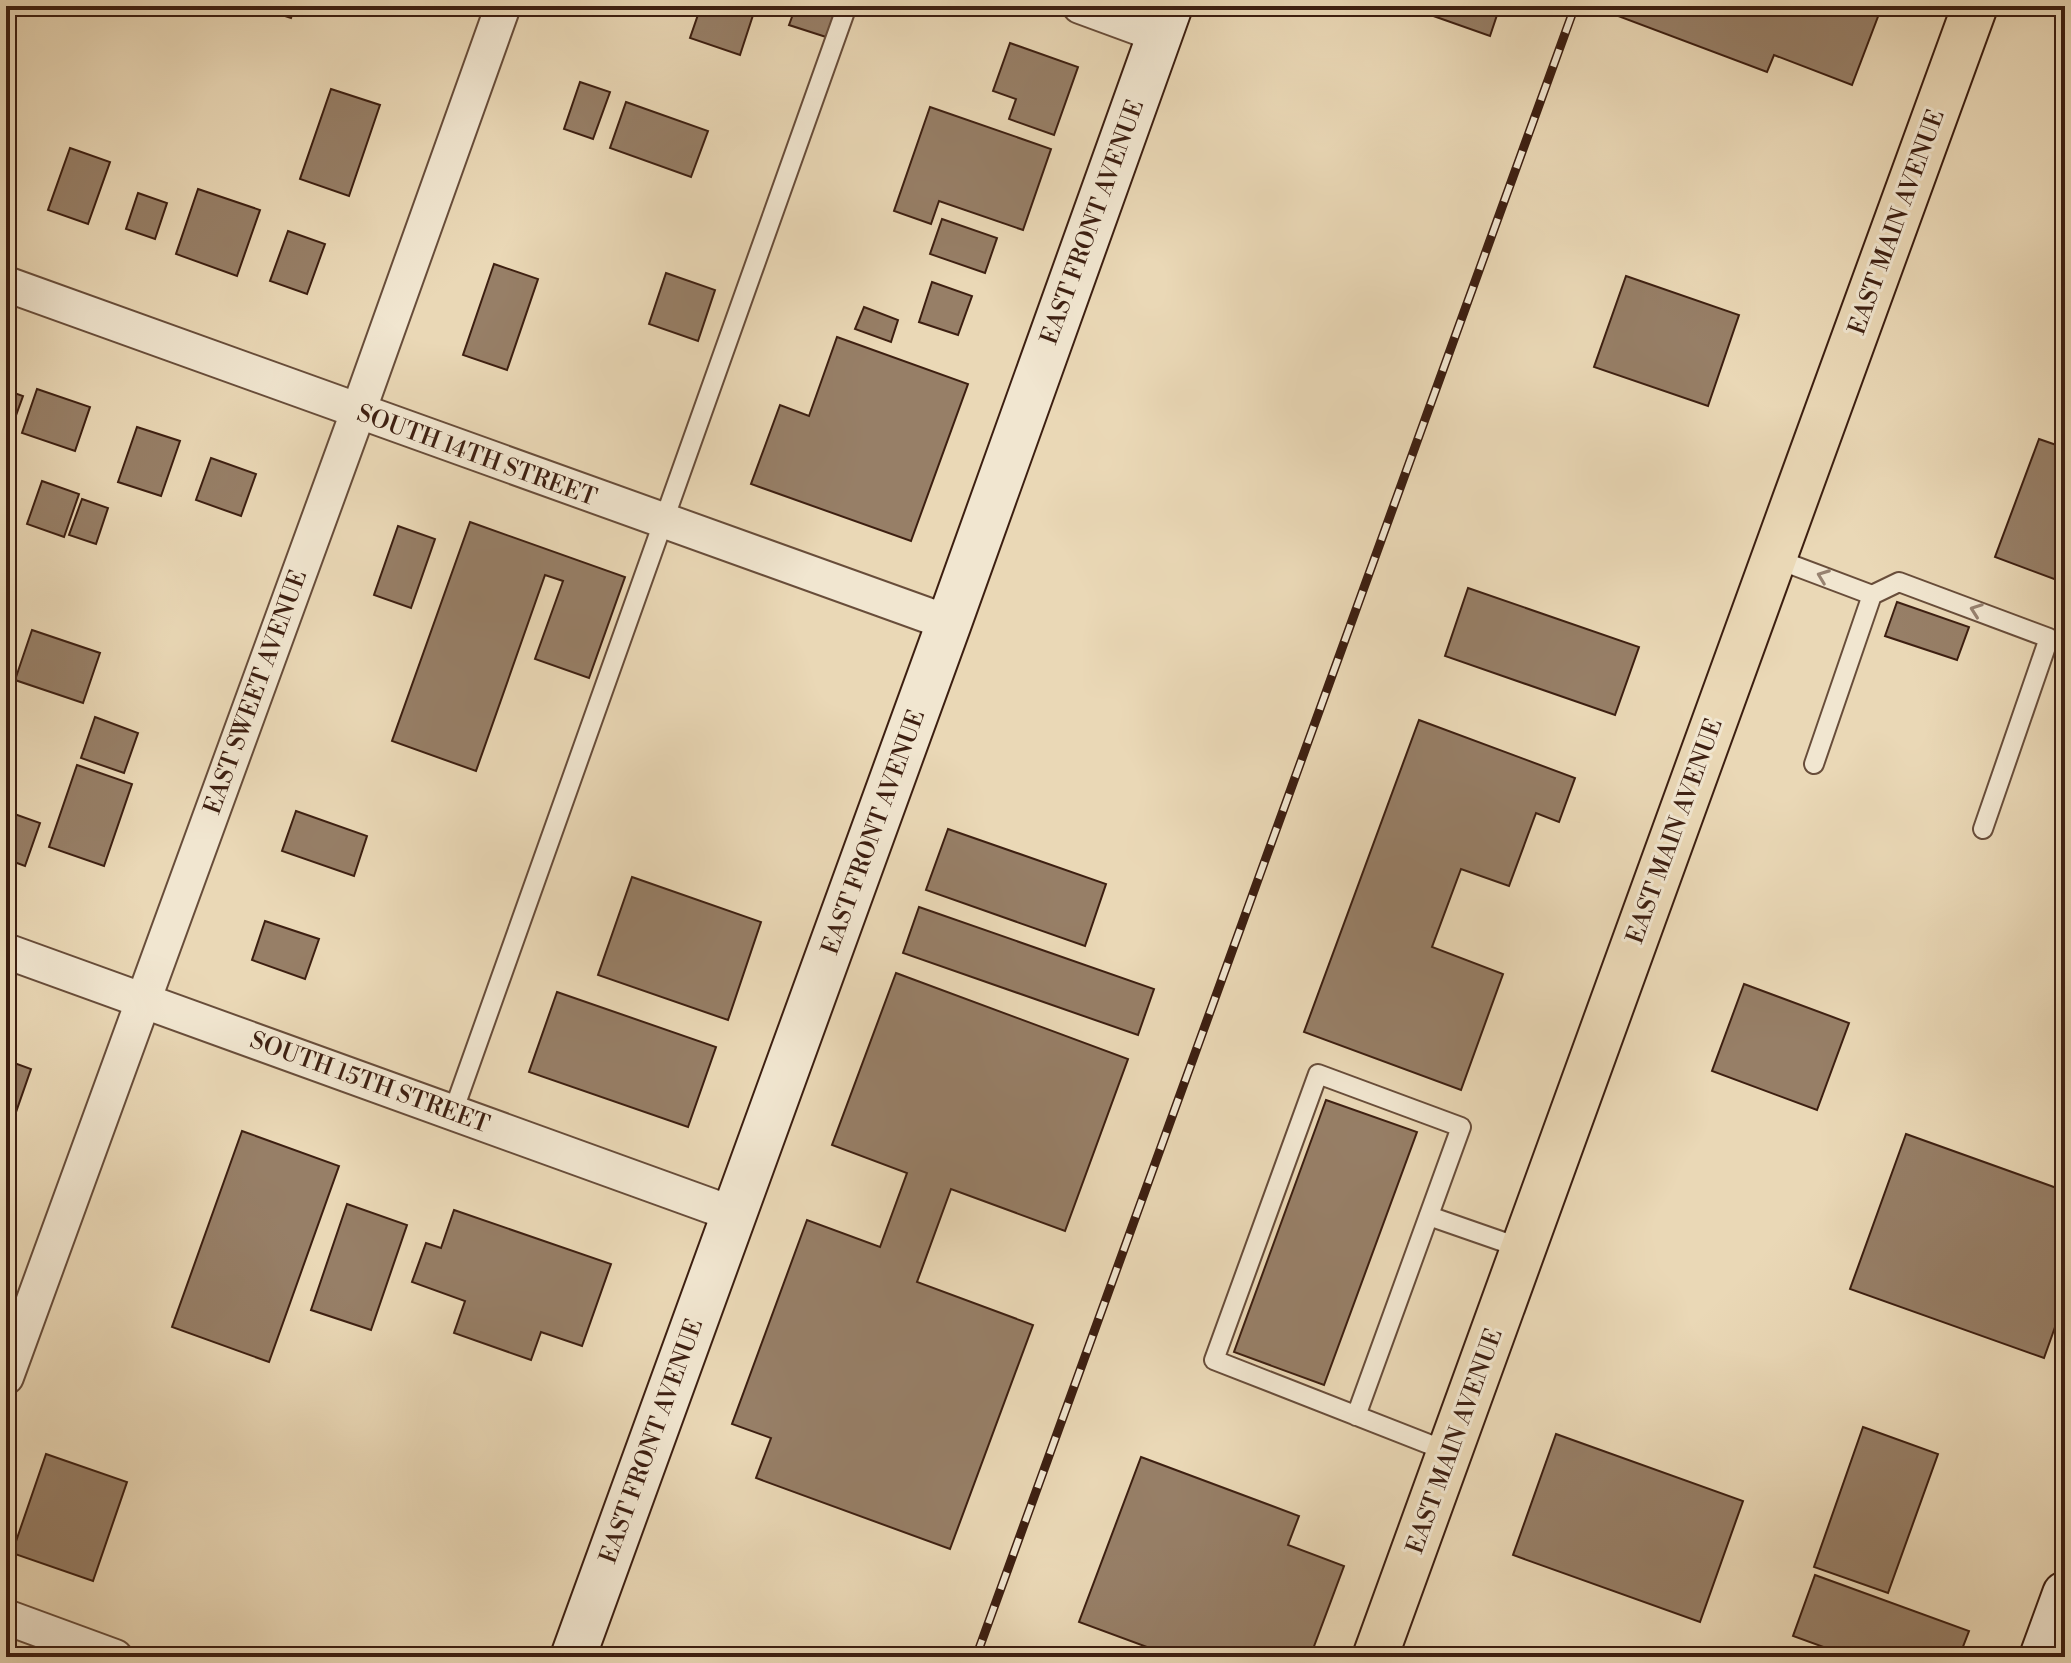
<svg xmlns="http://www.w3.org/2000/svg" width="2071" height="1663" font-family="'Libre Bodoni',serif">
<style>
.building{fill:#977f67;stroke:#3d1f11;stroke-width:2}
.lines{fill:none;stroke-linecap:round;stroke-linejoin:round}
.lane-casing{stroke:#684d3a;stroke-width:22}
.street-casing{stroke:#684d3a;stroke-width:38}
.secondary-casing{stroke:#3d1f11;stroke-width:48}
.primary-casing{stroke:#3d1f11;stroke-width:48}
.lane{stroke:#f1e6d0;stroke-width:18}
.street{stroke:#f1e6d0;stroke-width:34}
.secondary{stroke:#f1e6d0;stroke-width:44}
.primary{stroke:#ead8b6;stroke-width:44}
.rail-casing{stroke:#3d1f11;stroke-width:9}
.rail{stroke:#f1e6d0;stroke-width:6;stroke-dasharray:18;stroke-linecap:butt}
.oneway{stroke:#978270}
.labels{text-anchor:middle;stroke-width:6;stroke-linejoin:round;paint-order:stroke}
.street-label{font-size:24px;fill:#3d1f11;stroke:#f1e6d0}
</style>
<rect width="100%" height="100%" fill="#ead8b6"/>
<filter id="stains"><feTurbulence type="fractalNoise" baseFrequency=".0025" numOctaves="4"/><feColorMatrix values="0 0 0 0 .2 0 0 0 0 .09 0 0 0 0 .02 0 0 0 .5 -.17"/></filter>
<radialGradient id="worn" r=".72"><stop offset=".6" stop-color="#630" stop-opacity="0"/><stop offset="1" stop-color="#630" stop-opacity=".3"/></radialGradient>
<g class="building">
<polygon points="255,6 295,6 291,18"/>
<polygon points="701,6 756,6 740,55 690,38"/>
<polygon points="796,6 837,6 826,37 789,25"/>
<polygon points="1405,6 1500,6 1490,36"/>
<polygon points="1622,6 1882,6 1852,85 1774,55 1767,72 1618,16"/>
<polygon points="1010,43 1078,67 1054,135 1009,119 1016,99 993,91"/>
<polygon points="580,82 610,92 593,139 564,129"/>
<polygon points="331,89 380,105 349,196 300,179"/>
<polygon points="626,102 708,131 691,177 610,148"/>
<polygon points="930,107 1051,149 1023,230 939,201 931,224 894,211"/>
<polygon points="70,148 110,162 88,224 48,210"/>
<polygon points="198,189 260,210 237,276 176,254"/>
<polygon points="138,193 167,203 155,239 126,229"/>
<polygon points="942,219 997,238 985,273 930,254"/>
<polygon points="288,231 325,244 307,294 270,281"/>
<polygon points="494,264 538,279 507,370 463,355"/>
<polygon points="666,273 715,290 698,341 649,324"/>
<polygon points="1626,276 1739,315 1708,406 1594,367"/>
<polygon points="932,282 972,296 958,335 919,322"/>
<polygon points="864,307 898,320 891,342 855,329"/>
<polygon points="837,337 968,384 911,541 751,484 780,405 809,416"/>
<polygon points="37,389 90,407 75,451 22,433"/>
<polygon points="6,390 23,396 6,443"/>
<polygon points="137,427 180,441 161,496 118,482"/>
<polygon points="2039,439 2065,448 2065,583 1995,557"/>
<polygon points="211,458 256,474 241,516 196,500"/>
<polygon points="42,481 79,494 64,537 27,524"/>
<polygon points="82,499 108,508 96,544 69,535"/>
<polygon points="470,522 625,577 589,678 535,659 563,581 545,575 476,771 392,741"/>
<polygon points="398,526 435,539 411,608 374,595"/>
<polygon points="1468,588 1639,647 1615,715 1445,656"/>
<polygon points="1897,602 1969,627 1957,660 1885,636"/>
<polygon points="32,630 100,653 83,703 15,680"/>
<polygon points="95,717 138,733 124,773 81,758"/>
<polygon points="1419,720 1575,778 1559,822 1536,813 1509,886 1461,869 1432,947 1503,974 1461,1090 1304,1032"/>
<polygon points="77,765 132,784 104,866 49,847"/>
<polygon points="6,811 40,823 25,866 6,859"/>
<polygon points="296,811 367,836 354,876 282,851"/>
<polygon points="948,829 1106,884 1085,946 926,890"/>
<polygon points="632,877 761,922 728,1020 598,975"/>
<polygon points="919,907 1154,989 1138,1035 903,953"/>
<polygon points="265,921 319,939 305,979 252,960"/>
<polygon points="896,973 1128,1059 1065,1231 951,1189 917,1282 1033,1325 950,1549 756,1478 771,1438 732,1424 807,1220 880,1247 907,1173 832,1145"/>
<polygon points="1744,984 1849,1023 1817,1110 1712,1071"/>
<polygon points="557,992 716,1047 688,1127 529,1072"/>
<polygon points="6,1060 31,1069 8,1135 6,1134"/>
<polygon points="1326,1100 1417,1132 1324,1385 1234,1352"/>
<polygon points="242,1131 339,1166 269,1362 172,1327"/>
<polygon points="1906,1134 2065,1191 2065,1299 2044,1358 1850,1289"/>
<polygon points="347,1204 407,1225 371,1330 311,1310"/>
<polygon points="454,1210 611,1264 582,1346 541,1332 531,1360 454,1333 465,1301 412,1282 426,1243 441,1248"/>
<polygon points="1863,1427 1938,1454 1888,1593 1814,1567"/>
<polygon points="1556,1434 1743,1501 1700,1622 1513,1555"/>
<polygon points="46,1454 127,1482 93,1581 12,1553"/>
<polygon points="1141,1457 1299,1516 1288,1545 1344,1566 1310,1657 1271,1657 1249,1649 1246,1657 1174,1657 1079,1622"/>
<polygon points="1815,1575 1969,1631 1959,1657 1851,1657 1793,1636"/>
</g>
<g class="lines">
<g class="lane-casing">
<g id="lane">
<polyline points="1774,558 1872,595"/>
<polyline points="1814,764 1872,595 1899,582 2049,638 1983,829"/>
<polyline points="453,1112 847,6"/>
<polyline points="1429,1216 1524,1249"/>
<polyline points="1356,1416 1461,1127 1318,1074 1214,1360 1449,1452"/>
</g>
</g>
<g class="street-casing">
<g id="street">
<polyline points="1080,6 1159,35"/>
<polyline points="6,284 949,623"/>
<polyline points="6,951 733,1214"/>
<polyline points="6,1377 358,412 503,6"/>
<polyline points="6,1617 115,1657"/>
</g>
</g>
<g class="secondary-casing">
<g id="secondary">
<polyline points="573,1657 949,623 1170,6"/>
<polyline points="2042,1657 2065,1594"/>
</g>
</g>
<g class="primary-casing">
<path id="primary" d="M1375 1657C1575 1107 1774 556 1975 6"/>
</g>
<use href="#lane" class="lane"/>
<use href="#street" class="street"/>
<use href="#secondary" class="secondary"/>
<use href="#primary" class="primary"/>
<g class="rail-casing">
<polyline id="rail" points="976,1657 1575,6"/>
</g>
<use href="#rail" class="rail"/>
</g>
<defs><path id="oneway-chevron" d="M-2-3.5L2.5 0L-2 3.5" fill="none" stroke-width="1.6" stroke-linecap="round" stroke-linejoin="round" transform="scale(2)"/></defs>
<g class="oneway">
<use href="#oneway-chevron" transform="translate(1823 576) rotate(-159)"/>
<use href="#oneway-chevron" transform="translate(1976 610) rotate(-160)"/>
</g>
<g class="labels">
<g class="street-label">
<text transform="translate(1092 222) rotate(-70)" y="8">EAST FRONT AVENUE</text>
<text transform="translate(1896 222) rotate(-70)" y="8">EAST MAIN AVENUE</text>
<text transform="translate(477 455) rotate(20)" y="8">SOUTH 14TH STREET</text>
<text transform="translate(255 692) rotate(-70)" y="8">EAST SWEET AVENUE</text>
<text transform="translate(1674 831) rotate(-70)" y="8">EAST MAIN AVENUE</text>
<text transform="translate(873 832) rotate(-70)" y="8">EAST FRONT AVENUE</text>
<text transform="translate(370 1082) rotate(20)" y="8">SOUTH 15TH STREET</text>
<text transform="translate(651 1441) rotate(-70)" y="8">EAST FRONT AVENUE</text>
<text transform="translate(1454 1441) rotate(-70)" y="8">EAST MAIN AVENUE</text>
</g>
</g>
<rect width="2071" height="1663" fill="none" stroke="#ead8b6" stroke-width="32"/>
<rect x="8" y="8" width="2055" height="1647" fill="none" stroke="#3d1f11" stroke-width="4"/>
<rect x="16" y="16" width="2039" height="1631" fill="none" stroke="#3d1f11" stroke-width="2"/>
<rect width="100%" height="100%" filter="url(#stains)"/>
<rect width="100%" height="100%" fill="url(#worn)"/>
</svg>
